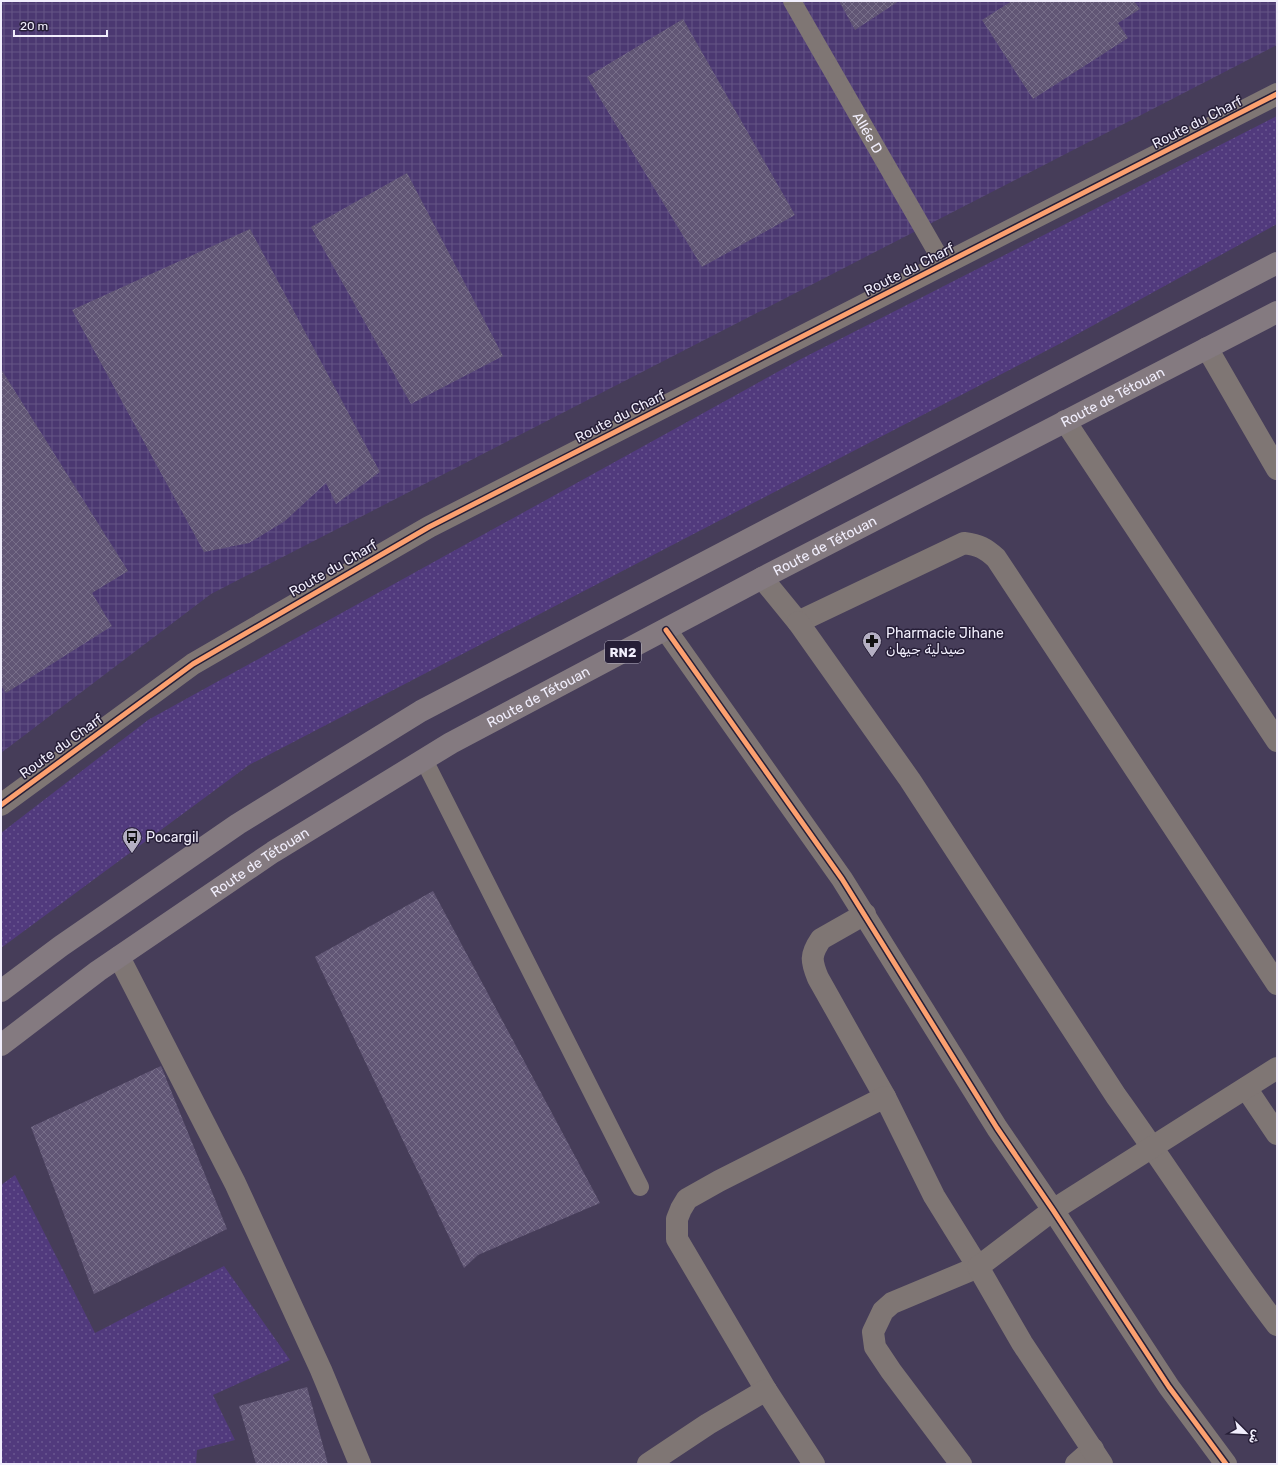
<svg xmlns="http://www.w3.org/2000/svg" width="1278" height="1465" font-family="Rubik,'Noto Sans Arabic',sans-serif">
<style>
.industrial{fill:url(#industrial-grid)}
.grass{fill:url(#grass-dots)}
.building{fill:url(#building-cross-hatch)}
.lines{fill:none;stroke-linecap:round;stroke-linejoin:round}
.service{stroke:#7f7674;stroke-width:18}
.minor{stroke:#7f7674;stroke-width:22}
.tertiary{stroke:#7f7674;stroke-width:22}
.trunk{stroke:#847a80;stroke-width:22}
.cycleway-casing{stroke:#261e37;stroke-width:8}
.cycleway{stroke:#fca06f;stroke-width:5}
.labels{text-anchor:middle;stroke-width:3;stroke-linejoin:round;paint-order:stroke}
.shield{fill:#261e37;stroke:#b4b0c1;stroke-width:1}
.shield-label{font-size:13px;font-weight:bold;fill:#f1eefc}
.street-label{font-size:14px;fill:#f1eefc;stroke:#261e37}
.poi-label{font-size:14px;fill:#f1eefc;stroke:#261e37;text-anchor:start}
</style>
<defs>
<pattern id="industrial-grid" width="8" height="8" patternUnits="userSpaceOnUse"><rect width="8" height="8" fill="#4b3871"/><path d="M0 4h8M4 0v8" fill="none" stroke="#655586"/></pattern>
<pattern id="grass-dots" width="8" height="8" patternUnits="userSpaceOnUse"><rect width="8" height="8" fill="#513a7d"/><path d="M2 2h.1M6 6h.1" fill="none" stroke="#6a5790" stroke-width="1.8" stroke-linecap="round"/></pattern>
<pattern id="building-cross-hatch" width="8" height="8" patternUnits="userSpaceOnUse"><rect width="8" height="8" fill="#615675"/><path d="M0 0l8 8M0 8l8-8" fill="none" stroke="#786f8a"/></pattern>
</defs>
<rect width="100%" height="100%" fill="#463d59"/>
<polygon class="industrial" points="1,1 1277,1 1277,45 211,594 1,753"/>
<g class="grass">
<polygon points="1277,116 1277,224 1063,342 249,765 1,948 1,833 148,720 801,359"/>
<polygon points="15,1175 95,1333 224,1266 290,1360 213,1395 235,1440 197,1450 196,1464 1,1464 1,1185"/>
</g>
<g class="building">
<polygon points="839,1 899,1 855,30"/>
<polygon points="1012,1 1134,1 1140,9 1118,23 1128,38 1033,99 982,20"/>
<polygon points="683,19 795,215 702,267 587,77"/>
<polygon points="407,173 503,356 411,404 311,227"/>
<polygon points="250,229 380,472 336,504 326,483 285,521 249,543 204,552 72,310"/>
<polygon points="1,369 128,571 92,593 112,626 6,693 1,686"/>
<polygon points="433,891 600,1203 478,1255 464,1268 315,957"/>
<polygon points="161,1066 227,1229 94,1294 31,1127"/>
<polygon points="307,1387 328,1464 256,1464 239,1406"/>
</g>
<g class="lines">
<g class="service">
<path id="s1" d="M792 1 944 265"/>
<polyline points="424,760 640,1187"/>
</g>
<g class="minor">
<polyline points="1207,348 1277,469"/>
<polyline points="1065,421 1277,741"/>
<path d="M762 578 798 622 964 543C979 545 985 548 996 558L1277 984"/>
<path d="M798 622 910 780 1116 1096C1171 1172 1220 1251 1277 1325"/>
<polyline points="666,630 842,879 997,1128 1053,1210 1169,1387 1226,1464"/>
<path d="M865 914 821 939C810 955 811 961 818 978L885 1097"/>
<polyline points="119,957 235,1183 321,1370 360,1464"/>
<polyline points="1246,1088 1277,1134"/>
<polyline points="766,1390 677,1239 677,1219 681,1209 687,1199 719,1181 885,1097 934,1196 978,1267 892,1303 883,1311 873,1332 875,1347 891,1371 961,1464"/>
<polyline points="648,1464 708,1424 766,1390 814,1464"/>
<polyline points="1076,1464 1093,1449"/>
<polyline points="1102,1464 1022,1343 978,1267 1053,1210 1277,1068"/>
</g>
<polyline class="tertiary" points="1,805 193,664 429,527 1277,94"/>
<g class="trunk">
<polyline points="1,991 61,946 238,824 421,711 1277,263"/>
<path id="s2" d="M1 1045 98 971 273 852 451 743 762 578 1277 312"/>
</g>
<g class="cycleway-casing">
<g id="cycleway">
<polyline points="666,630 842,879 997,1128 1053,1210 1169,1387 1226,1464"/>
<polyline points="1,805 193,664 429,527 1277,94"/>
</g>
</g>
<use href="#cycleway" class="cycleway"/>
</g>
<defs>
<g id="pharmacy-pin" transform="scale(1)"><path d="M0 17L-7.5 6A9.5 9.5 0 1 1 7.5 6Z" fill="#b5b0c3" stroke="#261e37"/><path d="M-2-6h4v4h4v4h-4v4h-4v-4h-4v-4h4Z" fill="#111"/></g>
<g id="bus-pin" transform="scale(1)"><path d="M0 17L-7.5 6A9.5 9.5 0 1 1 7.5 6Z" fill="#b5b0c3" stroke="#261e37"/><path d="M-5-6H5V4H4V6H2V4H-2V6H-4V4H-5ZM-3.5-4V0h7V-4ZM-3.5 1.2v1.5H-2V1.2ZM2 1.2v1.5H3.5V1.2Z" fill="#111"/></g>
</defs>
<g fill-rule="evenodd">
<use href="#pharmacy-pin" x="872" y="641"/>
<use href="#bus-pin" x="132" y="837"/>
</g>
<g class="labels">
<rect class="shield" x="605" y="641" width="36" height="22" rx="3"/>
<g class="shield-label">
<text x="623" y="657">RN2</text>
</g>
<g class="street-label">
<text transform="translate(1197 122) rotate(-27)" y="5">Route du Charf</text>
<text dy="5" stroke="none"><textPath href="#s1" startOffset="152">Allée D</textPath></text>
<text transform="translate(909 269) rotate(-27)" y="5">Route du Charf</text>
<text dy="5" stroke="none"><textPath href="#s2" startOffset="1289">Route de Tétouan</textPath></text>
<text transform="translate(620 416) rotate(-27)" y="5">Route du Charf</text>
<text dy="5" stroke="none"><textPath href="#s2" startOffset="965">Route de Tétouan</textPath></text>
<text transform="translate(333 568) rotate(-30)" y="5">Route du Charf</text>
<text dy="5" stroke="none"><textPath href="#s2" startOffset="641">Route de Tétouan</textPath></text>
<text transform="translate(61 746) rotate(-36)" y="5">Route du Charf</text>
<text dy="5" stroke="none"><textPath href="#s2" startOffset="317">Route de Tétouan</textPath></text>
</g>
<g class="poi-label">
<text x="886" y="638">Pharmacie Jihane<tspan x="886" dy="16">صيدلية جيهان</tspan></text>
<text x="146" y="842">Pocargil</text>
</g>
</g>
<rect width="1278" height="1465" fill="none" stroke="#f1eefc" stroke-width="4"/>
<g transform="translate(1246 1433) rotate(114)" stroke="#261e37" stroke-width="3" paint-order="stroke">
<path d="M0-3L7 15L0 10L-7 15Z" fill="#f1eefc"/>
<text y="-6" font-size="11" font-weight="bold" text-anchor="middle" fill="#f1eefc">ش</text>
</g>
<path d="M14 30v6h93v-6" fill="none" stroke="#f1eefc" stroke-width="2"/>
<text x="20" y="30" font-size="12" fill="#f1eefc" stroke="#261e37" stroke-width="3" paint-order="stroke">20 m</text>
</svg>
